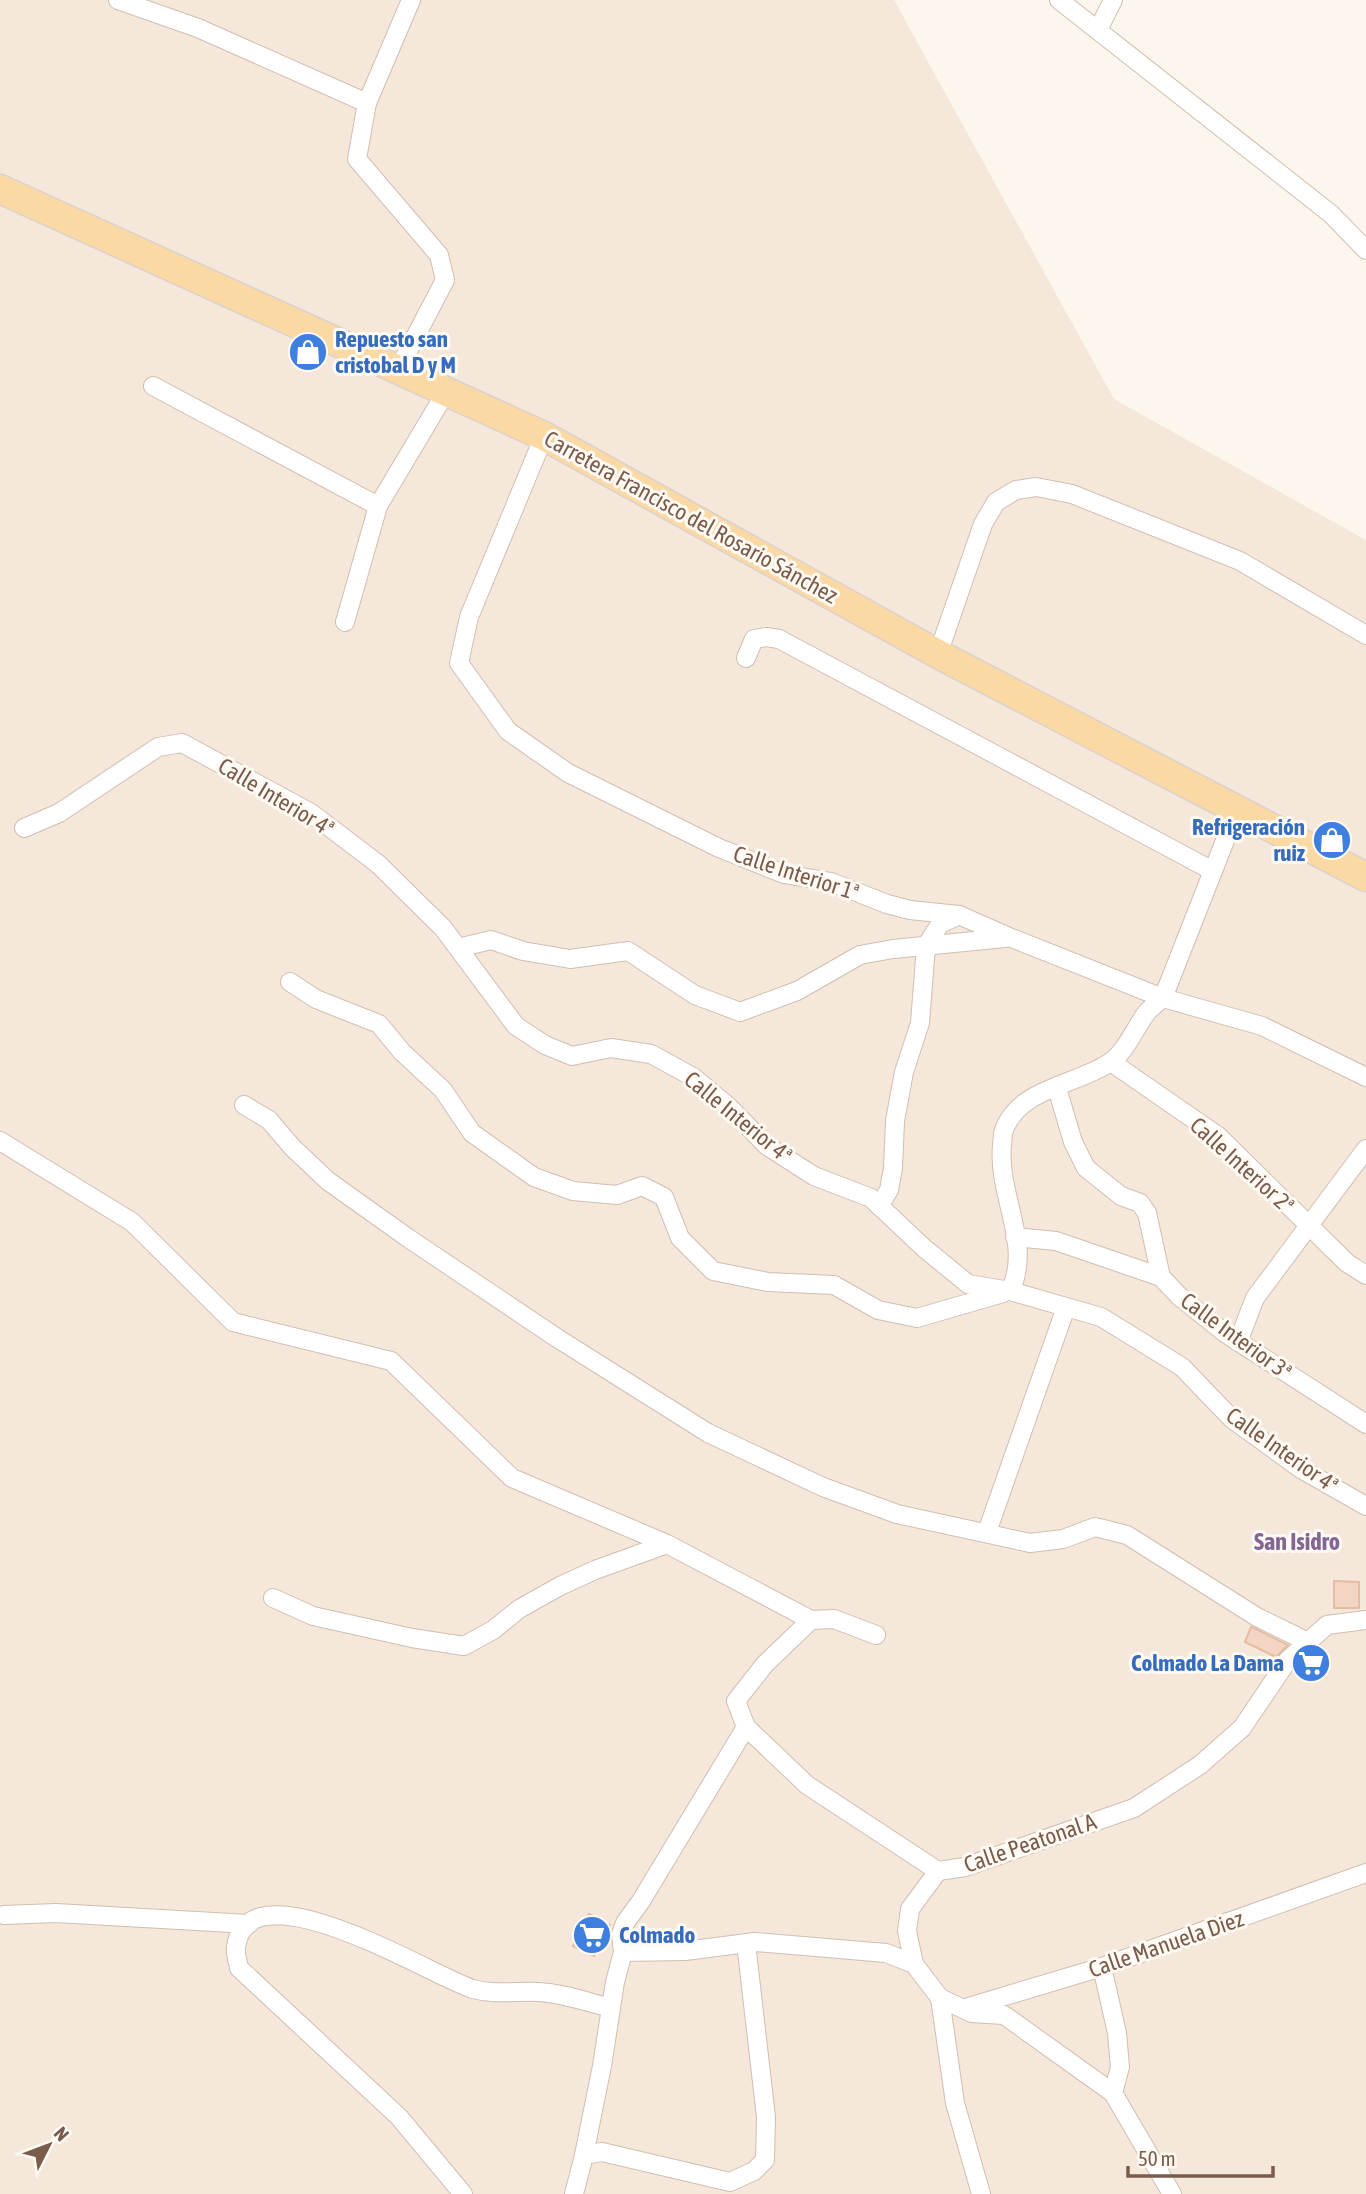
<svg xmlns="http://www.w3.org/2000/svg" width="1366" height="2194" font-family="'Asap Condensed',sans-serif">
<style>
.residential{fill:#f5e8da}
.building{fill:#f3d5c3;stroke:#e6bba3;stroke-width:2}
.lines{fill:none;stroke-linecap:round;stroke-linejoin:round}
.minor-casing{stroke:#d1beb0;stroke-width:20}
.primary-casing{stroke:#dad1cd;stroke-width:31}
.minor{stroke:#fff;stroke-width:18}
.primary{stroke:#fbd9a5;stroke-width:28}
.labels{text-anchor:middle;stroke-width:6;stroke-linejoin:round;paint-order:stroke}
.shop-label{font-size:23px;font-weight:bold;fill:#366cbe;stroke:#fffaf3;text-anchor:start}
.street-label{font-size:23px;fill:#7a5c4d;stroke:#fffaf3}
.neighbourhood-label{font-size:24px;font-weight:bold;fill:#846695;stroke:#fffaf3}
</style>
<rect width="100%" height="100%" fill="#fdf6ec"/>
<polygon class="residential" points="0,0 894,0 1114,399 1366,540 1366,2194 0,2194"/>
<g class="building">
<polygon points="1334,1581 1359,1582 1359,1608 1334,1608"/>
<polygon points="1251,1627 1252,1627 1288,1645 1276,1657 1245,1642"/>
<polygon points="1312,1654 1321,1663 1312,1674 1301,1664"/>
<polygon points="589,1914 610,1925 594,1956 573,1946"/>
</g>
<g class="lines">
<g class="minor-casing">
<g id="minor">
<polyline points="118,0 198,28 367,103 357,159 439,255 445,280 398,370"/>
<polyline points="1059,0 1331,214 1366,250"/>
<polyline points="1098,30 1113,0"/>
<polyline points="367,103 411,0"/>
<polyline points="153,386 378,506"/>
<polyline points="544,436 469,617 459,663 508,731 568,773 719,848 784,874 831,882 887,904 910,910 959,915 1009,937 1163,998 1262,1026 1366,1077"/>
<polyline points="345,622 378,506 446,392"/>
<polyline points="938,654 983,524 996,502 1016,490 1036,487 1072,494 1240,561 1366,635"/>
<polyline points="746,658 754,639 766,637 779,639 1213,871"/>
<polyline points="24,828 59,813 158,747 182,743 311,813 378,864 443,928 516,1026 545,1045 572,1056 611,1048 651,1054 693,1077 729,1107 767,1146 814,1176 871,1198 924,1248 968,1284 1010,1291 1101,1317 1182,1367 1232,1419 1301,1469 1366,1506"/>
<polyline points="458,948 491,940 523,951 570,959 628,951 695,995 740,1012 797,991 860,955 893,949 1005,938"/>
<polyline points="290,982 316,999 379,1024 402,1052 443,1090 472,1133 534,1177 573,1191 617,1195 642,1186 664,1197 680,1238 713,1271 768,1282 834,1285 878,1310 917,1318 1003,1293"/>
<polyline points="1111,1062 1218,1136 1347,1263 1366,1275"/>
<polyline points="1057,1088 1073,1142 1086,1168 1121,1196 1140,1203 1147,1213 1161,1277 1180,1297 1225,1333 1366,1424"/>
<polyline points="244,1105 269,1120 292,1147 328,1181 408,1238 557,1338 708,1433 823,1487 897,1514 1030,1543 1063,1539 1095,1527 1127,1535 1257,1617 1308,1642"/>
<polyline points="0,1141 132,1222 233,1322 391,1361 512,1478 667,1544 811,1620"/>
<polyline points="879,1206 889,1190 893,1168 895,1121 904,1072 920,1023 926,946 940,924 959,915"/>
<polyline points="1015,1237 1056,1241 1161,1277"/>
<path d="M1010 1291C1033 1245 997 1195 1002 1145 1003 1140 1002 1134 1004 1130 1019 1088 1076 1085 1109 1063 1126 1052 1135 1028 1147 1012 1152 1007 1158 1002 1163 998L1237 810"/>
<polyline points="1238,1342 1255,1298 1366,1149"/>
<polyline points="987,1532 1066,1307"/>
<polyline points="273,1598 313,1616 412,1638 464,1646 493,1630 519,1609 560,1586 595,1570 667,1544"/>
<polyline points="876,1635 834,1619 811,1620 765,1664 736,1701 746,1727 807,1785 938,1871 965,1867 1134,1808 1200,1765 1242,1728 1288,1660 1327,1625 1366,1620"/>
<polyline points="4,1915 56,1913 249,1924"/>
<polyline points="623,1952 685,1951 755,1942 886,1953 914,1964 940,1998 972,2013 1004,2015 1113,2093 1172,2194"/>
<polyline points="914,1964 907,1931 910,1909 938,1871"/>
<polyline points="1102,1967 1117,2033 1120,2067 1113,2093"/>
<polyline points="940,1998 955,2103 981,2194"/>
<polyline points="965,2008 1102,1967 1366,1873"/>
<polyline points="584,2155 602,2066 615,1982 623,1952 621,1934 625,1923 641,1901 746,1727"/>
<path d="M463 2194 399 2117 239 1968C238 1962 235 1953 236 1947 248 1860 435 1978 473 1989 495 1995 516 1991 538 1992 562 1993 587 2002 611 2008"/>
<polyline points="574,2194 584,2155 602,2152 730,2182 754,2171 765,2160 766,2117 746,1943"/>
</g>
</g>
<g class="primary-casing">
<polyline id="primary" points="0,189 544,436 938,654 1366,877"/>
</g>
<use href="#minor" class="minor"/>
<use href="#primary" class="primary"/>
</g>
<defs>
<g id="shop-disc" transform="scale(2.0125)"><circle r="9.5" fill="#3f7fe0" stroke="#fffaf3"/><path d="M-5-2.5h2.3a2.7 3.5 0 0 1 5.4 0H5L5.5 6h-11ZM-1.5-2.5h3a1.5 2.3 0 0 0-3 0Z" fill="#fff"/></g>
<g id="supermarket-disc" transform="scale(2.0125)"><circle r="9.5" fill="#3f7fe0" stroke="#fffaf3"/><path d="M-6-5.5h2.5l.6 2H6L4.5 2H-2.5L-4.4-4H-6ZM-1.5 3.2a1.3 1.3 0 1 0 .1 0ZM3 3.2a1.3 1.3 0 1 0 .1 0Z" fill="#fff"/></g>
</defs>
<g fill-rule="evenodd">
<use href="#shop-disc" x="308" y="352"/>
<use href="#shop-disc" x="1332" y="840"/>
<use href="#supermarket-disc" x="1311" y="1663"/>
<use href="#supermarket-disc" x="592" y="1935"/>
</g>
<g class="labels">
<g class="shop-label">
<text x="335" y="347">Repuesto san<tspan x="335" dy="26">cristobal D y M</tspan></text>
<text x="1305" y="835" text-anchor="end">Refrigeración<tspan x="1305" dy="26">ruiz</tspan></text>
<text x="1284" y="1671" text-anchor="end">Colmado La Dama</text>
<text x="619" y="1943">Colmado</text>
</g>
<g class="street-label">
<text transform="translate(691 517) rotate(29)" y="8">Carretera Francisco del Rosario Sánchez</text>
<text transform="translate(276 797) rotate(31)" y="8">Calle Interior 4ª</text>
<text transform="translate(796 873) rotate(18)" y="8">Calle Interior 1ª</text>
<text transform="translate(738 1117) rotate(39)" y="8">Calle Interior 4ª</text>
<text transform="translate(1242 1165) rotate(42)" y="8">Calle Interior 2ª</text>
<text transform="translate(1236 1336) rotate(36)" y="8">Calle Interior 3ª</text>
<text transform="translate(1282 1450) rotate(35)" y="8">Calle Interior 4ª</text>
<text transform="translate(1030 1843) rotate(-19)" y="8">Calle Peatonal A</text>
<text transform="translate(1166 1944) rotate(-19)" y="8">Calle Manuela Diez</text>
</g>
<g class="neighbourhood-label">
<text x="1297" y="1550">San Isidro</text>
</g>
</g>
<g transform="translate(49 2145) rotate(48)" stroke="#fffaf3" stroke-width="5" paint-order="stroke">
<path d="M0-5L12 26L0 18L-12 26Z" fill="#7a5c4d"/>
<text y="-10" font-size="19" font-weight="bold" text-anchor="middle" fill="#7a5c4d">N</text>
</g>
<path d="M1128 2166v10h145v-10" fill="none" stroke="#7a5c4d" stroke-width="3.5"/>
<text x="1138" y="2166" font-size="21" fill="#7a5c4d" stroke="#fffaf3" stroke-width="5" paint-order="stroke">50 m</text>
</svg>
